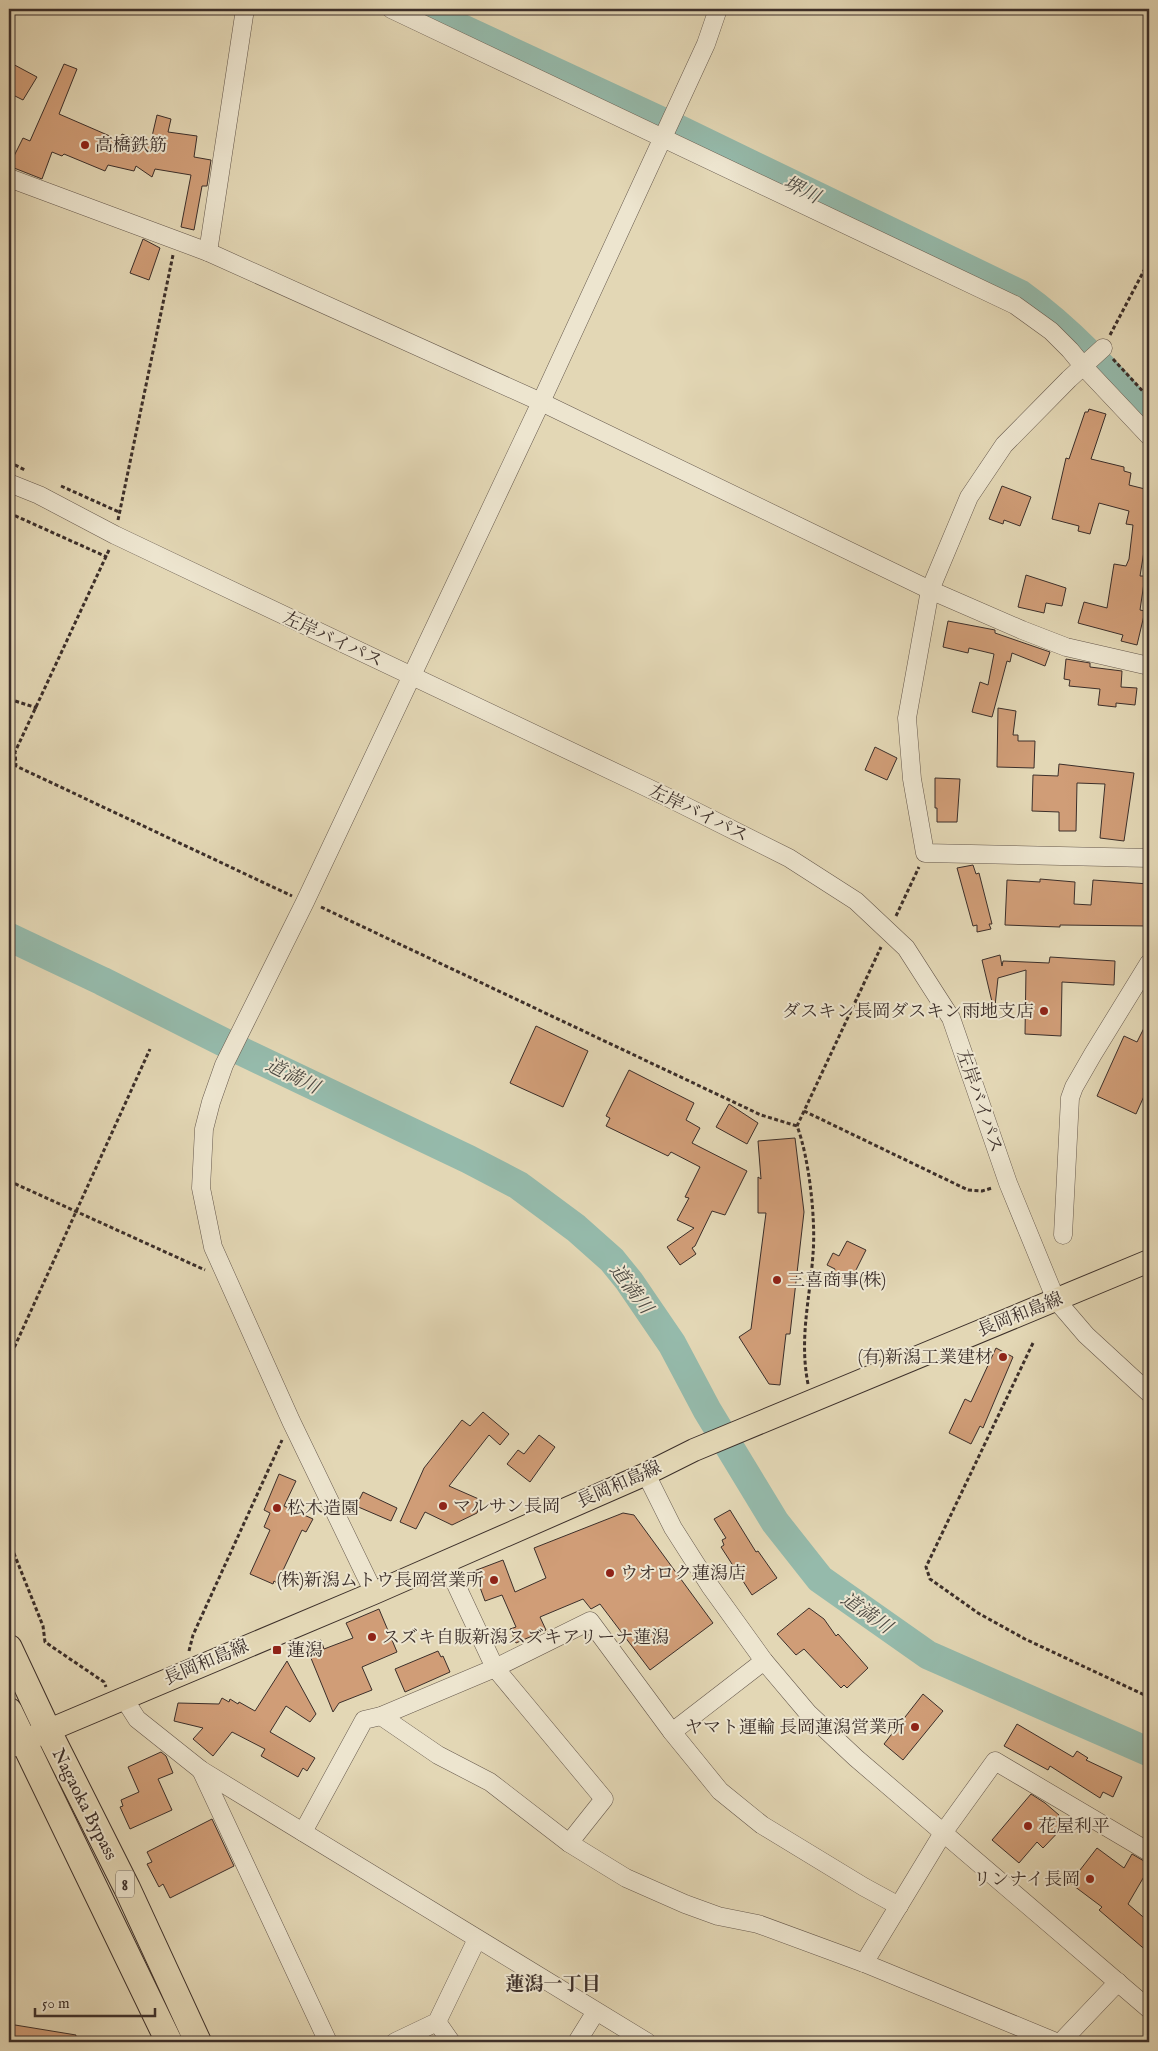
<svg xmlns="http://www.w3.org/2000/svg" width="1158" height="2051" font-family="'IM FELL English','Noto Serif JP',serif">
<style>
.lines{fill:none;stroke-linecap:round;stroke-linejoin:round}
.river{stroke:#95baab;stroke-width:29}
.building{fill:#d09d77;stroke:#3c2f2a}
.minor-casing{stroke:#66594d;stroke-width:19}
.major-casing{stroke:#3c2f2a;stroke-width:24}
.highway-casing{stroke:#3c2f2a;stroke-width:28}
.path{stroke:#3c2f2a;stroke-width:3;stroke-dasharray:4 2.5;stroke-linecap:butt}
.minor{stroke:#ede5cf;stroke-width:18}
.major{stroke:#e3d7b5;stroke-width:22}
.highway{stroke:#e3d7b5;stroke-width:26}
.poi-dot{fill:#8f2418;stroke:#ede5cf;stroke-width:2}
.labels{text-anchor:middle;stroke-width:4;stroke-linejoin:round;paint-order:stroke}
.shield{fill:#ede5cf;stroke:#71665c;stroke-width:1}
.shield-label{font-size:16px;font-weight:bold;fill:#3c2f2a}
.poi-label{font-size:18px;fill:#3c2f2a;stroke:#ede5cf;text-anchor:start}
.street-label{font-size:18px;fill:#3c2f2a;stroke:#ede5cf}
.water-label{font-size:19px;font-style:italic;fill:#4e4b44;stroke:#ede5cf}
.neighbourhood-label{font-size:19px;font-weight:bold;fill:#3c2f2a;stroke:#ede5cf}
</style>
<rect width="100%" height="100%" fill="#e3d7b5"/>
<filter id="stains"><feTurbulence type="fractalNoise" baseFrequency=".004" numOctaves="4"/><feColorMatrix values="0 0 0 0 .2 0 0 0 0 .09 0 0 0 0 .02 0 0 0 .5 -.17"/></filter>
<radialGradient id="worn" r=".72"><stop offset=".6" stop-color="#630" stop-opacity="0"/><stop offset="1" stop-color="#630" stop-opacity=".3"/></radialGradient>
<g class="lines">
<g class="river">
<path d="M420 9 678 129 1020 294C1070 330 1109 373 1149 419"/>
<polyline points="9,937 102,981 243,1052 468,1159 518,1185 576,1228 612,1260 629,1281 672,1344 707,1410 775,1522 820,1579 928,1655 1149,1752"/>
</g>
</g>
<g class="building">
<polygon points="9,62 37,77 23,100 9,93"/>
<polygon points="64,64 77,69 59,114 119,140 122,134 150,145 157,115 171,119 168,132 197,136 194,157 211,160 207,186 202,186 194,230 181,227 191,175 155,169 152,177 136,166 134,171 108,165 105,171 64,154 62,156 52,152 42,179 9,166 23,138 30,141"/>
<polygon points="143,239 160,248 149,280 130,273"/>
<polygon points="1089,409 1106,414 1091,459 1124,467 1124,471 1131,473 1129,485 1149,490 1146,504 1149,504 1149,546 1145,545 1140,576 1145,576 1140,610 1145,611 1137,645 1121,641 1123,635 1078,623 1084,602 1107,608 1114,564 1126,566 1129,559 1133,525 1126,524 1129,511 1099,503 1090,534 1078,531 1079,526 1052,519 1066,458 1069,459 1085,412 1088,412"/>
<polygon points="1002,486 1031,497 1020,526 1004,520 1003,524 989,519"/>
<polygon points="1026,575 1066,588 1062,606 1046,603 1044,613 1018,607"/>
<polygon points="948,621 995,630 995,633 1050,652 1045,666 1012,653 1010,662 1007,661 992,717 972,712 980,682 988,685 994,654 969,648 968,653 943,647"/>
<polygon points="1066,659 1090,663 1090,667 1122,671 1121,687 1137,688 1135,705 1116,703 1116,707 1098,705 1100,689 1069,686 1070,680 1064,679"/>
<polygon points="998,708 1016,711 1013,735 1018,735 1018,741 1035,741 1034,768 997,767"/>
<polygon points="875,747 897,758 887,780 865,770"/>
<polygon points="1059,764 1134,773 1124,841 1100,838 1105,784 1077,783 1076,831 1059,831 1059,812 1032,811 1033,775 1058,776"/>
<polygon points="935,778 960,779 957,822 937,822 937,808 935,808"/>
<polygon points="973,865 976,874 979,873 992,924 989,924 991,929 977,932 977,925 973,926 957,868"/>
<polygon points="1040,879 1075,882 1074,904 1091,905 1093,880 1149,884 1149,926 1060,925 1060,927 1005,925 1007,880 1040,882"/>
<polygon points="1000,955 1002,966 1003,961 1049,963 1050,957 1115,961 1114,985 1062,982 1061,1036 1025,1034 1026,970 998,978 995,1006 993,1006 982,960"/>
<polygon points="1149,1018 1149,1085 1136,1114 1097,1096 1124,1036 1137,1042"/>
<polygon points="536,1026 588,1051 563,1107 510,1083"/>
<polygon points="629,1070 694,1103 686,1120 700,1128 692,1143 747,1171 725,1215 712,1211 695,1246 692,1248 696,1254 680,1265 667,1247 694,1228 677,1220 689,1198 685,1197 700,1167 671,1152 668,1156 606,1126 610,1118 606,1116"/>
<polygon points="729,1104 758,1123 747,1144 716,1127"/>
<polygon points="795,1138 804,1212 790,1334 786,1334 780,1385 769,1384 739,1337 751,1329 766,1213 758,1213 758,1177 761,1179 758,1141"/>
<polygon points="847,1241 866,1250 848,1286 831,1278 835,1269 827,1265 833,1253 839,1256"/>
<polygon points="996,1348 1013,1357 983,1428 980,1426 971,1444 949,1433 965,1399 971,1402"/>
<polygon points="483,1412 509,1434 500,1445 489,1435 449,1486 481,1500 477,1513 452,1525 425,1512 416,1529 400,1522 424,1468 462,1420 470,1426"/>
<polygon points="539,1435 555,1447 530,1482 507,1464 518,1450 524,1454"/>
<polygon points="279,1474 296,1481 284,1506 313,1519 306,1532 302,1530 277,1583 274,1581 273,1584 250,1574 270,1530 264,1527 270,1513 264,1510"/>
<polygon points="363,1492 397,1508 391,1521 356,1506"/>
<polygon points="730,1510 756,1552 758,1551 777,1578 752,1595 721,1547 724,1545 722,1540 726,1538 714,1519"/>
<polygon points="623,1513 634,1515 713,1623 650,1670 600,1604 591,1609 583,1599 540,1617 546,1630 516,1643 510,1629 516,1627 502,1595 485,1601 474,1571 503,1560 515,1592 546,1578 534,1548"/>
<polygon points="809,1608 824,1619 836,1636 838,1634 868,1668 847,1688 844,1685 841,1688 804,1649 796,1655 777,1634"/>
<polygon points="379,1609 397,1652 362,1667 372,1690 339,1703 333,1712 306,1646 321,1640 324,1649 353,1638 346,1623"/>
<polygon points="438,1651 441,1657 443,1656 450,1672 405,1692 395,1669"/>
<polygon points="287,1661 316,1714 310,1722 286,1706 270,1732 315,1758 307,1771 303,1768 298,1777 261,1756 265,1749 232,1732 213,1756 193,1739 203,1728 174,1721 178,1703 219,1704 222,1698 229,1702 230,1699 238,1704 239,1702 255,1711"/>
<polygon points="923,1694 943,1711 903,1760 884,1744"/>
<polygon points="1017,1724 1073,1757 1077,1751 1088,1758 1086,1760 1122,1777 1113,1797 1103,1792 1100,1798 1050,1766 1048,1770 1004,1746"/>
<polygon points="161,1752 166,1756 173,1773 158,1779 172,1810 130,1829 120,1807 123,1806 121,1800 139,1792 128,1767"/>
<polygon points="1031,1794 1045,1803 1059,1815 1057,1818 1065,1825 1043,1848 1037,1842 1019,1863 992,1840"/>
<polygon points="212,1819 234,1866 170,1898 163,1884 159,1887 147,1864 152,1862 147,1852"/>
<polygon points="1097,1848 1124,1868 1132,1854 1149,1864 1149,1868 1128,1904 1149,1922 1149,1953 1099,1910 1102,1907 1070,1883"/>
<polygon points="9,2024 76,2035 75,2042 9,2042"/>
</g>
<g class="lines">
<g class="minor-casing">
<g id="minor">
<polyline points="391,9 1015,305 1051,331 1070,350 1084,367 1149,436"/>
<polyline points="9,178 208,252 541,402 930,590 1022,630 1066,647 1149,666"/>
<polyline points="208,252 245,9"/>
<polyline points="1103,348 1069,379 1004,445 969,497 930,590 907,718 912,779 925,853 1149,858"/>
<polyline points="9,483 39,495 115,535 667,797 789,858 856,901 906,948 951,1018 1008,1183 1056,1300 1086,1335 1149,1393"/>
<polyline points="1063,1235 1070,1098 1074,1087 1093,1054 1149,963"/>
<polyline points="646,1474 673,1528 710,1586 764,1661 808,1713 856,1758 1149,2009"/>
<polyline points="445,1561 495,1668 604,1799 569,1843"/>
<polyline points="374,1593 291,1421 213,1247 201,1188 204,1129 211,1102 224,1065 305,902 541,402 706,44 718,9"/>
<polyline points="123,1697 137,1719 201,1770 647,2042"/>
<polyline points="381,1716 438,1755 490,1782 569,1843 626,1878 685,1904 718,1916 758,1924 864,1963 1056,2042"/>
<polyline points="672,1732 764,1661"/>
<polyline points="201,1770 328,2042"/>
<polyline points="303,1832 364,1720 381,1716 495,1668 590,1621 672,1732 720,1791 762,1825 864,1887 899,1906"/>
<polyline points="864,1963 943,1833 995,1761 1149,1852"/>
<polyline points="437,2022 451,2042"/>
<polyline points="395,2042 437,2022 477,1939"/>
<polyline points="577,2042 595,2013"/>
<polyline points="1061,2042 1118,1982"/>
</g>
</g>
<g class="major-casing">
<polyline id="major" points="9,1747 374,1593 646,1474 694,1450 1149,1261"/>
</g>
<g class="highway-casing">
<g id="highway">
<polyline points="9,1648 47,1729 127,1888 198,2042"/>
<polyline points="9,1711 169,2042"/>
</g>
</g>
<g class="path">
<polyline points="1110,335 1149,261"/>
<polyline points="1113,359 1149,398"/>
<polyline points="9,462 25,470"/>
<polyline points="61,486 119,512"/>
<polyline points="9,513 107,557"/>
<polyline points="118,520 173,255"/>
<polyline points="109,550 15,752 16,766 292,896"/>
<polyline points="9,699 37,708"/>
<polyline points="321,907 761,1115 797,1126"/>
<polyline points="896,916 919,867"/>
<polyline points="804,1111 968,1190 982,1191 992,1188"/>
<polyline points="9,1181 205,1270"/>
<polyline points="1033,1343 926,1567 930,1579 978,1613 1025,1639 1149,1697"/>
<polyline points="9,1359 150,1049"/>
<path d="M808 1384C799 1338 810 1299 813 1254 816 1220 809 1157 797 1126L881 947"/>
<polyline points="9,1541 43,1626 45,1642 104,1682 106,1687"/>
<polyline points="189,1651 193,1635 282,1440"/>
</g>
<use href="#minor" class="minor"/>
<use href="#major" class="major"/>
<use href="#highway" class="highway"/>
</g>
<g class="poi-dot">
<circle cx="85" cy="145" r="5"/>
<circle cx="1044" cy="1011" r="5"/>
<circle cx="777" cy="1280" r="5"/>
<circle cx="1003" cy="1357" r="5"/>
<circle cx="443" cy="1506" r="5"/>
<circle cx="277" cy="1508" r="5"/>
<circle cx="610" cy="1573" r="5"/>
<circle cx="494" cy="1580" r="5"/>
<circle cx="372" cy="1637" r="5"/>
<rect x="272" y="1645" width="10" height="10" rx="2.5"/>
<circle cx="915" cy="1727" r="5"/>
<circle cx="1028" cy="1826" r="5"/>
<circle cx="1090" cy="1879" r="5"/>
</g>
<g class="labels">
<rect class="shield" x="116" y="1870.5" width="18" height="27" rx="4"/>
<g class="shield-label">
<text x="125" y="1890">8</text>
</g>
<g class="poi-label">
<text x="95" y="151">高橋鉄筋</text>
<text x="1034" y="1017" text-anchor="end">ダスキン長岡ダスキン雨地支店</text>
<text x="787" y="1286">三喜商事(株)</text>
<text x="993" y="1363" text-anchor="end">(有)新潟工業建材</text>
<text x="453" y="1512">マルサン長岡</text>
<text x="287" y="1514">松木造園</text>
<text x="620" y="1579">ウオロク蓮潟店</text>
<text x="484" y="1586" text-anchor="end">(株)新潟ムトウ長岡営業所</text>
<text x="382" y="1643">スズキ自販新潟スズキアリーナ蓮潟</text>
<text x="287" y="1656">蓮潟</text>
<text x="905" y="1733" text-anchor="end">ヤマト運輸 長岡蓮潟営業所</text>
<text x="1038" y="1832">花屋利平</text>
<text x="1080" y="1885" text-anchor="end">リンナイ長岡</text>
</g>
<g class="street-label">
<text transform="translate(333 639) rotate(25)" y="6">左岸バイパス</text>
<text transform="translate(699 813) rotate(26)" y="6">左岸バイパス</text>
<text transform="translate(980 1101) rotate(71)" y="6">左岸バイパス</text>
<text transform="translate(1020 1314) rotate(-22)" y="6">長岡和島線</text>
<text transform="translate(619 1484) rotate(-24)" y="6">長岡和島線</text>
<text transform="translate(206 1662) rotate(-23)" y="6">長岡和島線</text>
<text transform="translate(85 1804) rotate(63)" y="6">Nagaoka Bypass</text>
</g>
<g class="water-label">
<text transform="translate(802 189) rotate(26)" y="7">堺川</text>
<text transform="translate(293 1075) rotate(26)" y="7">道満川</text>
<text transform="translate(632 1288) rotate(53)" y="7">道満川</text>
<text transform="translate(867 1612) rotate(35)" y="7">道満川</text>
</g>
<g class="neighbourhood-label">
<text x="553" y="1990">蓮潟一丁目</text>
</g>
</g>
<rect width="1158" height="2051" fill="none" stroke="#e3d7b5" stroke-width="30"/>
<rect x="10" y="10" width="1138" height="2031" fill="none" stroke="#3c2f2a" stroke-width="2.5"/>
<rect x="15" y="15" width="1128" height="2021" fill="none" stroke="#3c2f2a"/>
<path d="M35 2008v8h120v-8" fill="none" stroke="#3c2f2a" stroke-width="2.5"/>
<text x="42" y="2008" font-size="15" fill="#3c2f2a" stroke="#ede5cf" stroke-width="4" paint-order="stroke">50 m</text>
<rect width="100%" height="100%" filter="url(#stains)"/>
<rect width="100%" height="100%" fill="url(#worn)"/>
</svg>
